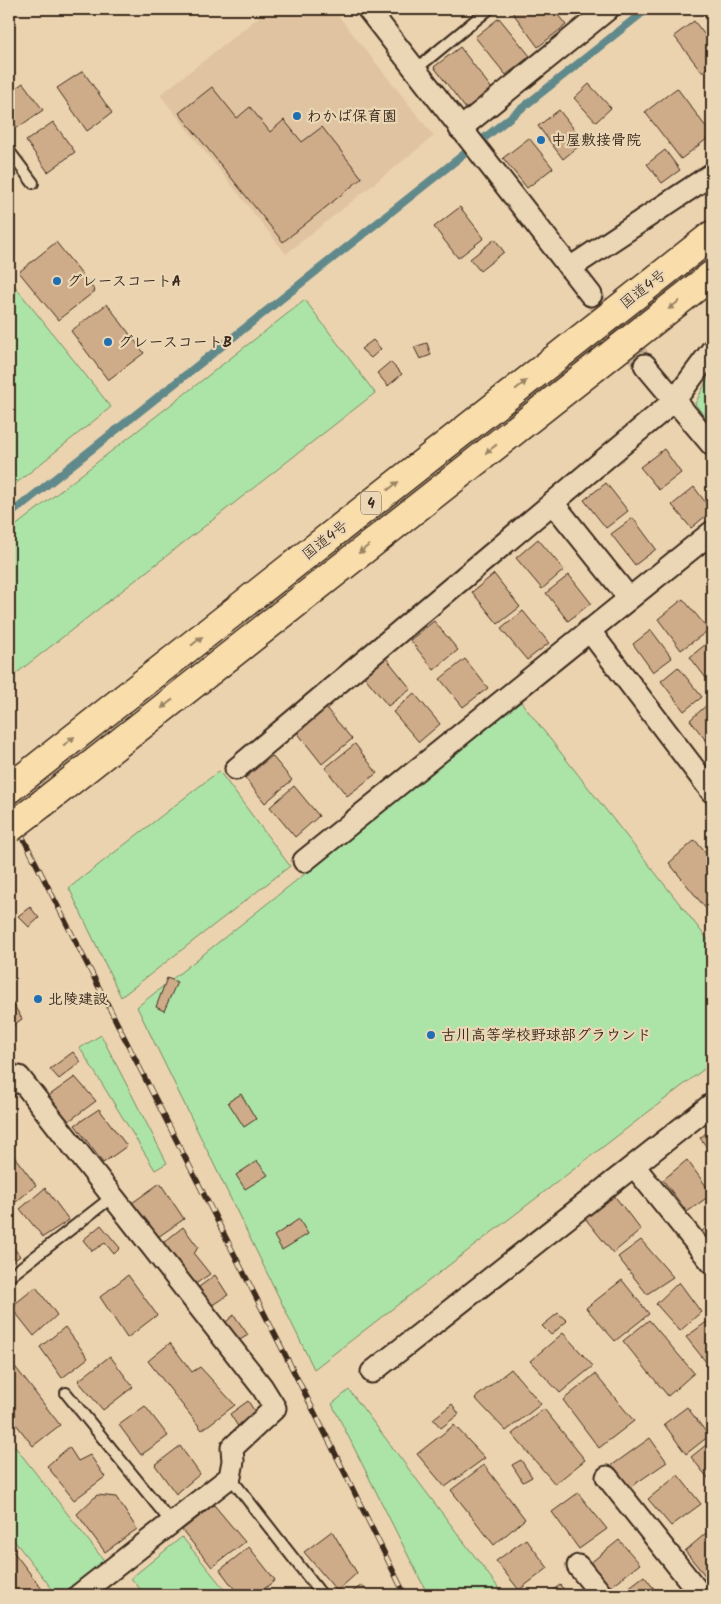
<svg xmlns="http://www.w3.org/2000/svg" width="721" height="1604" font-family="Kalam,'Klee One',sans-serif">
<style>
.built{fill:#e0c4a1}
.green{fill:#ace4a8;stroke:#748763}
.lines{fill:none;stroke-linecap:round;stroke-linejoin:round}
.stream{stroke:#60898b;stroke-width:8}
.building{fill:#cfac89;stroke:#3b2a1e}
.minor-tunnel{stroke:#c9b192;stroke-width:21;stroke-dasharray:21 11;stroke-linecap:butt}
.service-casing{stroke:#3b2a1e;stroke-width:14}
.minor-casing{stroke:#3b2a1e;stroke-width:25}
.trunk-casing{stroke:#3b2a1e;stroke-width:31}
.service{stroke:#ebd7b5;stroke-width:10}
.minor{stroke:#ebd7b5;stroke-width:21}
.trunk{stroke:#f9ddab;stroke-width:28}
.rail-casing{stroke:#3b2a1e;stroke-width:5.5}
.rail{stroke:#ebd7b5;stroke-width:4;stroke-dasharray:11;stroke-linecap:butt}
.trunk-bridge-casing{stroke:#3b2a1e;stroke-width:31;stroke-linecap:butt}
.trunk-bridge{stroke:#f9ddab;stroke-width:28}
.oneway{fill:#9a8464}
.poi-dot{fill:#1f6fb2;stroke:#ebd7b5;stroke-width:2}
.labels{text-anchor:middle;stroke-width:4.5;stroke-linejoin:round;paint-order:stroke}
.shield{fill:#ebd7b5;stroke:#705e4b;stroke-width:1}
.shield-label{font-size:14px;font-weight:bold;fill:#3b2a1e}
.poi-label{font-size:15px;font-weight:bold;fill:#3b2a1e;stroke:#ebd7b5;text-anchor:start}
.street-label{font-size:15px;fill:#3b2a1e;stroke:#ebd7b5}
</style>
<rect width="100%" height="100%" fill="#ecd3af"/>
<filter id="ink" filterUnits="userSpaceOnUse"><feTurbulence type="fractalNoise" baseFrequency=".02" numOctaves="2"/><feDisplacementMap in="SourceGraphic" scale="10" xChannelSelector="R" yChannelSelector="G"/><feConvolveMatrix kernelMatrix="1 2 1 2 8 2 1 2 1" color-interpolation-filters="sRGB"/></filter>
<g filter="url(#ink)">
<polygon class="built" points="269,9 333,9 434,136 286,254 160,95"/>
<g class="green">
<polygon points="9,279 111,407 9,489"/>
<polygon points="305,300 375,393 9,679 9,531"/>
<polygon points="712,370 712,426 695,404"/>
<polygon points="521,702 712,945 712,1063 314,1369 137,1007"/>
<polygon points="219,771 290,866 121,997 69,888"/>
<polygon points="101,1035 167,1163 155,1170 80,1048"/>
<polygon points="349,1390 504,1595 428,1595 332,1404"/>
<polygon points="9,1439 106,1563 66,1595 57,1595 9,1534"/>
<polygon points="182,1537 229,1595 145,1595 131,1578"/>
</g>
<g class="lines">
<polyline class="stream" points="9,515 647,9"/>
</g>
<g class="building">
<polygon points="510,9 553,9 566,25 538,47"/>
<polygon points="699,9 712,9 712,26"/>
<polygon points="499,18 530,56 506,75 475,37"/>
<polygon points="694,21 712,44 712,64 702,72 674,36"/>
<polygon points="460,47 492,89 466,109 434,67"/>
<polygon points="83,71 112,113 87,131 57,88"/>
<polygon points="23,83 43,110 17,128 9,116 9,93"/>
<polygon points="589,84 611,108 596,122 574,98"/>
<polygon points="212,87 237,118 250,107 270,132 284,120 302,142 322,127 362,178 283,242 179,113"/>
<polygon points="677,88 712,135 681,159 645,112"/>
<polygon points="559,110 584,142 563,159 538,126"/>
<polygon points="53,122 75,152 48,172 26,141"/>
<polygon points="529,138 553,168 527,188 503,158"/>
<polygon points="665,150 680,170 662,183 647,164"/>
<polygon points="460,207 484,238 458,258 434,227"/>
<polygon points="495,239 504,252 480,271 470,259"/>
<polygon points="56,242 95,291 58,320 19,272"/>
<polygon points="107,304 144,353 108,380 71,331"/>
<polygon points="373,340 381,349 371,358 361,349"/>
<polygon points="427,343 431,355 420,359 414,347"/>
<polygon points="390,362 402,374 388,386 377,373"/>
<polygon points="664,449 681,473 659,490 640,467"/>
<polygon points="606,483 628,511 606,528 584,500"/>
<polygon points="694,487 712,511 691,528 672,505"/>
<polygon points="633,518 656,549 635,565 611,534"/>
<polygon points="538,539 564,570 542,589 516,558"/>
<polygon points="494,574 520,607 498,624 472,592"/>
<polygon points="569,575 591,603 568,621 546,593"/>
<polygon points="683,599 709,630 681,650 658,619"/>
<polygon points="523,611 549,643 527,660 501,629"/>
<polygon points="434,621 458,650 434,670 410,640"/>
<polygon points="651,630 672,658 653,672 633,644"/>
<polygon points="712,639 712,686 690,657"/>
<polygon points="386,658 411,689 388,706 364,676"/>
<polygon points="465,659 488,688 463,707 440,679"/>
<polygon points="678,667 702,697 684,711 661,681"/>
<polygon points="414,693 440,724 419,742 393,712"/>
<polygon points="709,703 712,708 711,747 690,720"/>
<polygon points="325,707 352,739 322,764 296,731"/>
<polygon points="355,744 377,773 347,796 325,768"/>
<polygon points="272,756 292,780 265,803 245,778"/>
<polygon points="294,786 319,816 295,837 270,807"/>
<polygon points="695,840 712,861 712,905 707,910 669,863"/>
<polygon points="30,907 39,918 29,927 18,916"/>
<polygon points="167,978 177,982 164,1011 156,1007"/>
<polygon points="9,997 22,1019 9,1028"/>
<polygon points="73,1052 81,1062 59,1079 50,1069"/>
<polygon points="75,1077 96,1101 69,1121 47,1097"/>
<polygon points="241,1094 256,1119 244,1127 228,1102"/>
<polygon points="99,1109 127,1146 103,1163 75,1125"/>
<polygon points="712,1128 712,1154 700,1138"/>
<polygon points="13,1155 36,1185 16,1202 9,1193 9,1158"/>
<polygon points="687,1160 712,1194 687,1212 663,1180"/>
<polygon points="257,1161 268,1175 245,1189 236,1175"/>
<polygon points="160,1183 184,1219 158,1237 132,1203"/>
<polygon points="45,1188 69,1220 43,1237 20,1209"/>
<polygon points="613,1194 641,1230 613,1253 584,1217"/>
<polygon points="299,1219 308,1234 282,1250 274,1236"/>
<polygon points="712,1223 712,1247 701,1232"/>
<polygon points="101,1225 120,1248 114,1254 105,1243 92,1251 83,1240"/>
<polygon points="183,1227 198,1247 194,1254 210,1274 191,1287 158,1247"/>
<polygon points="641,1240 673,1277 647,1294 618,1257"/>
<polygon points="9,1242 20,1256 9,1264"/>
<polygon points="128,1275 157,1315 127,1338 100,1297"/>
<polygon points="215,1275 228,1295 209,1307 195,1290"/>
<polygon points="622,1280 649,1314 615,1341 586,1308"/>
<polygon points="679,1282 701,1312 680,1331 656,1304"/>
<polygon points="36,1287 57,1315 34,1336 11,1307"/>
<polygon points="558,1313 567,1321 551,1335 542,1326"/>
<polygon points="234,1315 248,1335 235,1343 221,1326"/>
<polygon points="712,1318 712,1365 710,1367 686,1337"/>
<polygon points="649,1320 694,1373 668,1396 623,1341"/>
<polygon points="65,1327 88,1358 62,1378 40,1347"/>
<polygon points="563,1333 593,1366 560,1393 530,1361"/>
<polygon points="170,1343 192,1372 200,1367 235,1405 202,1430 148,1361"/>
<polygon points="110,1356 133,1387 103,1410 78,1381"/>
<polygon points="13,1364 60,1425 33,1446 9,1415 9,1367"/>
<polygon points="511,1369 541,1404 506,1431 475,1398"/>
<polygon points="595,1374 634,1421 599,1448 563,1400"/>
<polygon points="248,1401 257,1415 239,1428 230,1414"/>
<polygon points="452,1404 459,1414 441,1428 433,1419"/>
<polygon points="145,1406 168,1436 141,1455 119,1425"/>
<polygon points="687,1407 709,1436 686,1454 664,1424"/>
<polygon points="544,1409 585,1460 555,1484 512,1434"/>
<polygon points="454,1425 485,1458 445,1487 417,1454"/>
<polygon points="650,1438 667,1462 629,1488 611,1466"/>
<polygon points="712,1440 712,1483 691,1457"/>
<polygon points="180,1446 200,1474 176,1494 155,1465"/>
<polygon points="69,1447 78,1461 90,1455 105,1477 74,1500 47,1466"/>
<polygon points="521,1460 532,1477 523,1482 512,1465"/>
<polygon points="484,1465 525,1519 494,1545 451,1490"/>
<polygon points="678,1475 701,1504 671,1526 648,1499"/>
<polygon points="578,1493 607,1529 579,1549 552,1512"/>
<polygon points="97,1495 116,1497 137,1529 105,1552 77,1514"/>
<polygon points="214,1505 245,1542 212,1567 182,1530"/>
<polygon points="712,1528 712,1574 707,1578 685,1551"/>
<polygon points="332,1531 357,1573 337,1591 304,1552"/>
<polygon points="526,1539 548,1568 519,1590 496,1561"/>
<polygon points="619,1540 640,1564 609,1588 589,1564"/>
<polygon points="9,1546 45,1593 42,1595 9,1595"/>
<polygon points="249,1547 275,1580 257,1595 239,1595 220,1570"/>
<polygon points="644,1576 659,1595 619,1595"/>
<polygon points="362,1585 370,1595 348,1595"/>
<polygon points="560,1585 569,1595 546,1595"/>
</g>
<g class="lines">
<polyline class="minor-tunnel" points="591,295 645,365"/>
<g class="service-casing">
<g id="service">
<polyline points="416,69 489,9"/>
<polyline points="9,151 33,183"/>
<polyline points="9,1065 19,1077"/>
<polyline points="9,1277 112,1197"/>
<polyline points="66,1393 171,1522"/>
<polyline points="230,1477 322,1595"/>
</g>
</g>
<g class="minor-casing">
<g id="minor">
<polyline points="368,9 591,295"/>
<polyline points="460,129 608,9"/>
<polyline points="570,268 712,174"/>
<polyline points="645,365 712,445"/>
<polyline points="553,503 629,598"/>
<polyline points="589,630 712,792"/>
<polyline points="236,769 675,400 712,350"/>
<polyline points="304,861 712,532"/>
<polyline points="9,1085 19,1077 262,1387 275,1408 232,1448 233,1461 230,1477 79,1595"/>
<polyline points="634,1166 712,1263"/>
<polyline points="372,1372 712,1104"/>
<polyline points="607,1477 701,1595"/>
<polyline points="578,1566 602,1595"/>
</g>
</g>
<g class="trunk-casing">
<g id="trunk">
<polyline points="9,789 712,235"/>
<polyline points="43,803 712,275"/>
</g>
</g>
<use href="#service" class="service"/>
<use href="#minor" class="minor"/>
<use href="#trunk" class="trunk"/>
<g class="rail-casing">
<polyline id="rail" points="9,810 332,1447 405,1595"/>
</g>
<use href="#rail" class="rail"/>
<g class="trunk-bridge-casing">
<polyline id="trunk-bridge" points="9,829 43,803"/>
</g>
<use href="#trunk-bridge" class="trunk-bridge"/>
</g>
<defs><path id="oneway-solid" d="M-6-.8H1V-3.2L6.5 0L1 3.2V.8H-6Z" transform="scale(1.25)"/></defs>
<g class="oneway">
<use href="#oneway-solid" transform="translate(674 305) rotate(142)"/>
<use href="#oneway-solid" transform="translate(521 385) rotate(-38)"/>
<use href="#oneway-solid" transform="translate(491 449) rotate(142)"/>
<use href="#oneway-solid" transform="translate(393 486) rotate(-38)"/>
<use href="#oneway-solid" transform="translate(364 549) rotate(142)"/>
<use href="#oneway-solid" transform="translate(197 641) rotate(-38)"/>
<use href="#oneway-solid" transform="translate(167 704) rotate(142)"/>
<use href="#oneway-solid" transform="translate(69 741) rotate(-38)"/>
</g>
</g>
<g class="poi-dot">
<circle cx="297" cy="116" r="5"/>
<circle cx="541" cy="140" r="5"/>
<circle cx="57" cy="281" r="5"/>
<circle cx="108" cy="342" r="5"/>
<circle cx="38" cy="999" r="5"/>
<circle cx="431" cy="1035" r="5"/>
</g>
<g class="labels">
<rect class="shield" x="361" y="491.5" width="20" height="23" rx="4"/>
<g class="shield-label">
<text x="371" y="508">4</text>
</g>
<g class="poi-label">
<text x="307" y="121">わかば保育園</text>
<text x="551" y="145">中屋敷接骨院</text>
<text x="67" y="286">グレースコートA</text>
<text x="118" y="347">グレースコートB</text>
<text x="48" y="1004">北陵建設</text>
<text x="441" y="1040">古川高等学校野球部グラウンド</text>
</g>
<g class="street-label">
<text transform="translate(643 289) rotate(-38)" y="5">国道4号</text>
<text transform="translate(325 540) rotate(-38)" y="5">国道4号</text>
</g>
</g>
<rect width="721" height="1604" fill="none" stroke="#ebd7b5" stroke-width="30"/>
<rect x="15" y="15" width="691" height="1574" fill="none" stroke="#3b2a1e" stroke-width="2" filter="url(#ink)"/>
</svg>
